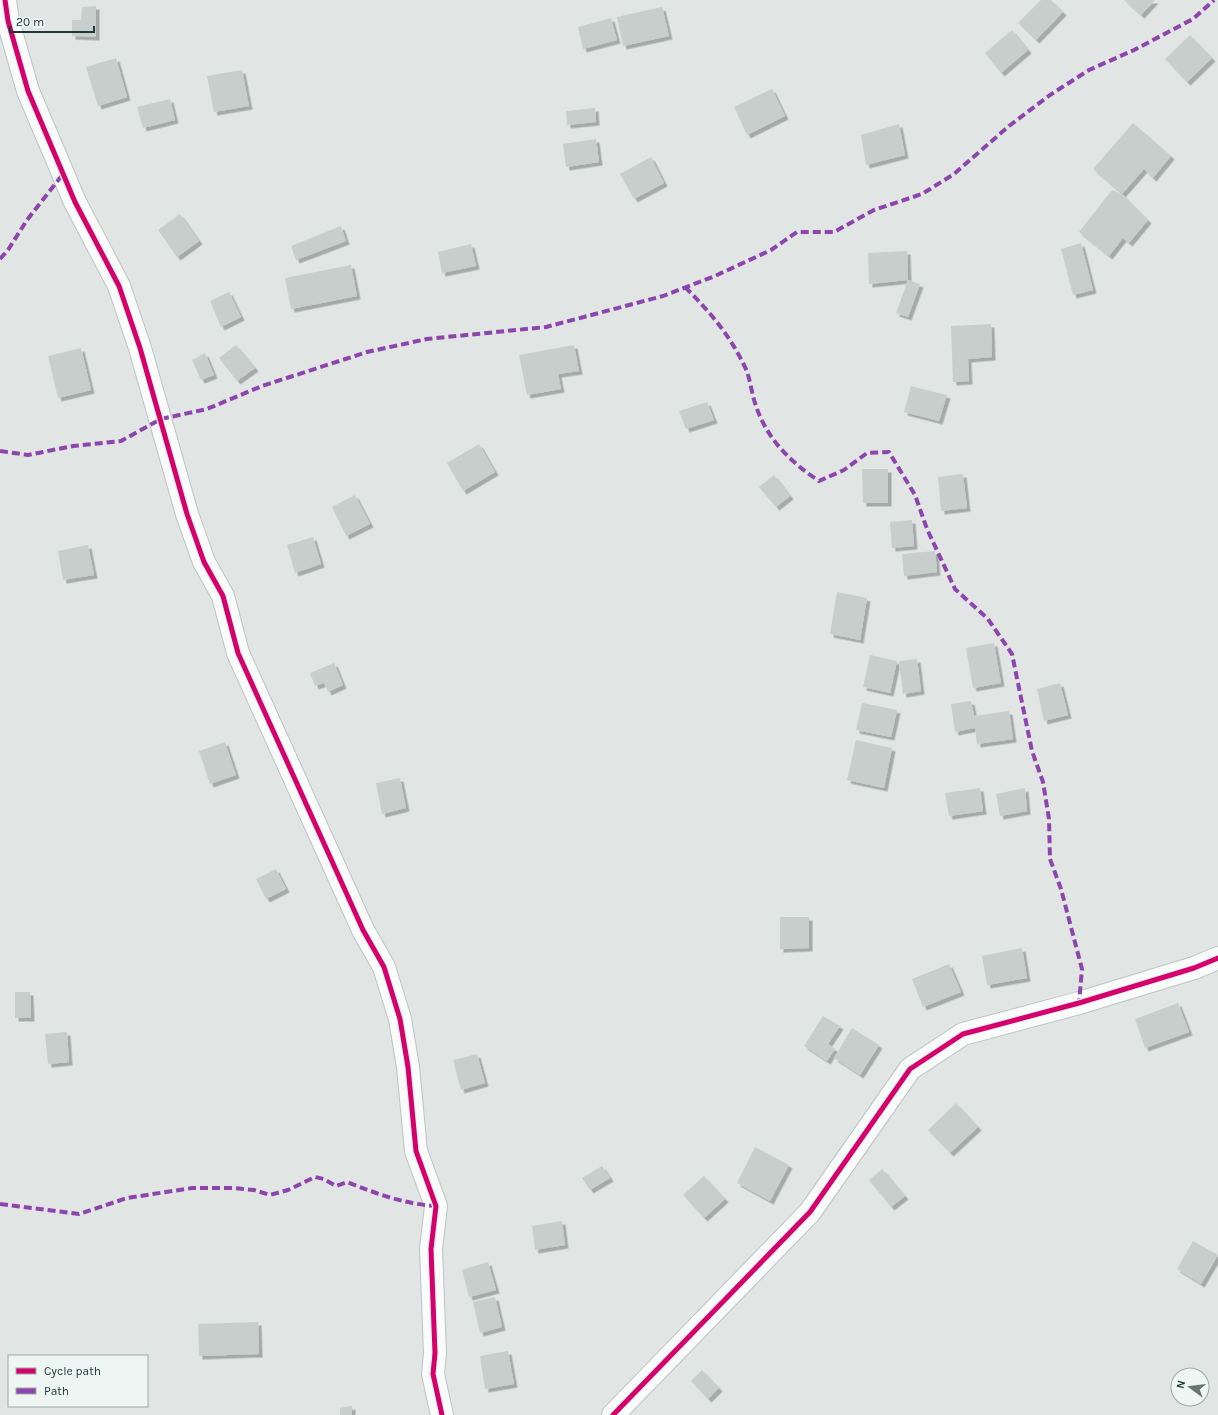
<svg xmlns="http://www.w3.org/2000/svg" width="1218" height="1415" font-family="Karla,sans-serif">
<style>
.building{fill:#c8cecc;filter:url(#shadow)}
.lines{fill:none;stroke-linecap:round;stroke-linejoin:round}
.minor-casing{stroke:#bec3c2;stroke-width:24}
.minor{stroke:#fafbfb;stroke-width:22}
.quiet{stroke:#8e44ad;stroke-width:4;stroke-dasharray:8 4;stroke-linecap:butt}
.cycleway-casing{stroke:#eef6f3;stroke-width:8}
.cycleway{stroke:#d6006c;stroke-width:5}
</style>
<defs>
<filter id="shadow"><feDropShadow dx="3.5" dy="3.5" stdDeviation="0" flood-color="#0004"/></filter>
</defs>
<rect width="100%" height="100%" fill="#e1e6e5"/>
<g class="building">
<polygon points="1041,0 1051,0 1063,12 1036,40 1018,23"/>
<polygon points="1124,0 1155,0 1141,15"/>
<polygon points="96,6 96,37 72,36 72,20 81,20 82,7"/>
<polygon points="662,7 669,36 623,46 617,17"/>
<polygon points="611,18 617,40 583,49 578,27"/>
<polygon points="1012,30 1028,50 1001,73 985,53"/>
<polygon points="1190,35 1212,58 1187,82 1165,59"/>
<polygon points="116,58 127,97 98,106 86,67"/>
<polygon points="242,70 249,106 214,112 207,76"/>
<polygon points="772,89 785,116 747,135 734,107"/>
<polygon points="170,99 175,120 143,128 137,107"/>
<polygon points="595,108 596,122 567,125 566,111"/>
<polygon points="1133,123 1171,156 1153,178 1144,169 1122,194 1093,169"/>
<polygon points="899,124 905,155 866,165 861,135"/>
<polygon points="596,139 599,162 566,167 563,144"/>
<polygon points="651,157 664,183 634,199 620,174"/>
<polygon points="1112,190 1122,194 1148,220 1129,243 1123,238 1109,256 1079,232"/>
<polygon points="180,214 199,241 177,257 158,230"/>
<polygon points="341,226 346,241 296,260 291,246"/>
<polygon points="1081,243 1093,290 1073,295 1061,249"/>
<polygon points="471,244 476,266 442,273 438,252"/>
<polygon points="907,251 908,280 869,284 868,253"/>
<polygon points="351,265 357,296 291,309 285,278"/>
<polygon points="908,280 920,284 908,317 896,313"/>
<polygon points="229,292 241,317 221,327 210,301"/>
<polygon points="991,324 992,357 968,359 969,381 953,382 951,326"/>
<polygon points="236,345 255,368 237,381 219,358"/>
<polygon points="574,345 579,371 558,374 561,389 527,395 519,355"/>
<polygon points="81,348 91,390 58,398 48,356"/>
<polygon points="205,353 214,375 201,380 192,360"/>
<polygon points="911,386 947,395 939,421 904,412"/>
<polygon points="707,402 714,420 686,429 679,411"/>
<polygon points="479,444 495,472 463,491 447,463"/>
<polygon points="862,469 888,469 888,503 863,503"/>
<polygon points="963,474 967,508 941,511 938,477"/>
<polygon points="774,475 790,496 776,507 759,487"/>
<polygon points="355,495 370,524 346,536 332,507"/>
<polygon points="912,520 914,546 892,548 890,522"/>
<polygon points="313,537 321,564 295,573 287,545"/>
<polygon points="88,545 94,575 63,580 58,551"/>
<polygon points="935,551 937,572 904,576 902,554"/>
<polygon points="837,592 867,598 860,640 830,634"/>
<polygon points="994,643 1001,683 973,688 966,648"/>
<polygon points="870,655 897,661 890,693 863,687"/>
<polygon points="917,659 921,691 903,694 899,661"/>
<polygon points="334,663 343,685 328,692 324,683 315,686 310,673"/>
<polygon points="1060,683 1068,715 1044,721 1037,689"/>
<polygon points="971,701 974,716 1009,711 1013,739 977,744 975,728 955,732 951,704"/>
<polygon points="862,703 897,710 891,737 856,730"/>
<polygon points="856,740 892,748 884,788 847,780"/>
<polygon points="225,742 236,775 210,784 199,751"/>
<polygon points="400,778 406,808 382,814 376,783"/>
<polygon points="980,788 983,811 949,816 945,793"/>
<polygon points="1025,788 1027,811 1000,816 996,794"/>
<polygon points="276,869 286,889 266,899 256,879"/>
<polygon points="780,917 809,917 809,948 780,949"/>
<polygon points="1022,948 1027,978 987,985 982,956"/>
<polygon points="949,964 961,992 923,1007 912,979"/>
<polygon points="15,992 30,992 31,1018 15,1018"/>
<polygon points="1178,1003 1189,1032 1145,1048 1135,1019"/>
<polygon points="823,1016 840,1026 828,1044 835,1049 827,1061 804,1046"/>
<polygon points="852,1028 879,1045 860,1075 834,1058"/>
<polygon points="67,1032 69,1062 48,1064 45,1034"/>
<polygon points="477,1054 485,1083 461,1090 453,1060"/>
<polygon points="956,1103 978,1127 950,1153 928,1130"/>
<polygon points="755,1147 789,1165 770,1201 737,1183"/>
<polygon points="602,1166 610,1178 590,1190 582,1178"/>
<polygon points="882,1169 905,1196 891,1207 869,1180"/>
<polygon points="704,1176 725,1199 704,1218 683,1195"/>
<polygon points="562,1221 565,1245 535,1250 532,1226"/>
<polygon points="1193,1241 1218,1255 1201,1284 1177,1269"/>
<polygon points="488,1262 496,1290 469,1297 462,1270"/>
<polygon points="495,1297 502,1327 480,1333 473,1302"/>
<polygon points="258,1322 259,1354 199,1356 198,1324"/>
<polygon points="508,1351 514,1384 485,1389 480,1356"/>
<polygon points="702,1370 719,1388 708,1399 691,1381"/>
<polygon points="352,1406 352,1415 340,1415 340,1408"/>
</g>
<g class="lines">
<g class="minor-casing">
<g id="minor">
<polyline points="5,0 8,21 28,91 75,202 119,286 140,348 187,514 204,562 223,596 238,653 363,930 384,967 400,1019 408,1067 416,1151 436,1206 431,1249 435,1353 433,1374 442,1415"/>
<polyline points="613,1415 810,1212 910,1069 963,1034 1079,1003 1194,968 1218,958"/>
</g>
</g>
<use href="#minor" class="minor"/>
<g class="quiet">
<polyline points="0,259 8,250 27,220 63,174"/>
<path d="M685 287C709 311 729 334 744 365 750 376 751 391 755 403 766 438 789 461 819 481L844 470 867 453 889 452 915 495 927 529 955 589 988 619 1012 654 1032 751 1043 782 1049 819 1050 859 1061 889 1082 969 1079 1003"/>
<polyline points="0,451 28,455 73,446 121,441 161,419 207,409 262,386 367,352 427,339 546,327 663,296 715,276 771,250 797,232 834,232 874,210 922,194 954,174 1009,126 1050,95 1089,70 1134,50 1193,19 1214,0"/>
<path d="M0 1204 79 1214 127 1198 192 1188H232L254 1190 270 1195 288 1190 315 1177 324 1179 336 1186 347 1182C377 1194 404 1204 436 1206"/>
</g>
<g class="cycleway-casing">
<g id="cycleway">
<polyline points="5,0 8,21 28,91 75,202 119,286 140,348 187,514 204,562 223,596 238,653 363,930 384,967 400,1019 408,1067 416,1151 436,1206 431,1249 435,1353 433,1374 442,1415"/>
<polyline points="613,1415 810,1212 910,1069 963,1034 1079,1003 1194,968 1218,958"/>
</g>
</g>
<use href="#cycleway" class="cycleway"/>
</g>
<rect x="8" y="1355" width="140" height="52" fill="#eef6f3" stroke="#9caaa7"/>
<rect x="16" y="1368" width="20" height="6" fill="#d6006c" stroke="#9caaa7"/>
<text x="44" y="1375" font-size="12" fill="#203835">Cycle path</text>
<rect x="16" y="1388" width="20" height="6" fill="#8e44ad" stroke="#9caaa7"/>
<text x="44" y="1395" font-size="12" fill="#203835">Path</text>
<g transform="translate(1190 1387) rotate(285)"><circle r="19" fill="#eef6f3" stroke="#9caaa7"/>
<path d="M0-3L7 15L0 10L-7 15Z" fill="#647573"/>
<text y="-6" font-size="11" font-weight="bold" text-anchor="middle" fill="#203835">N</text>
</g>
<path d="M10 26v6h84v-6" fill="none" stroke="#203835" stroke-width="2"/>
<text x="16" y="26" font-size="12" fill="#203835" stroke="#eef6f3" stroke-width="3" paint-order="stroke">20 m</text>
</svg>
